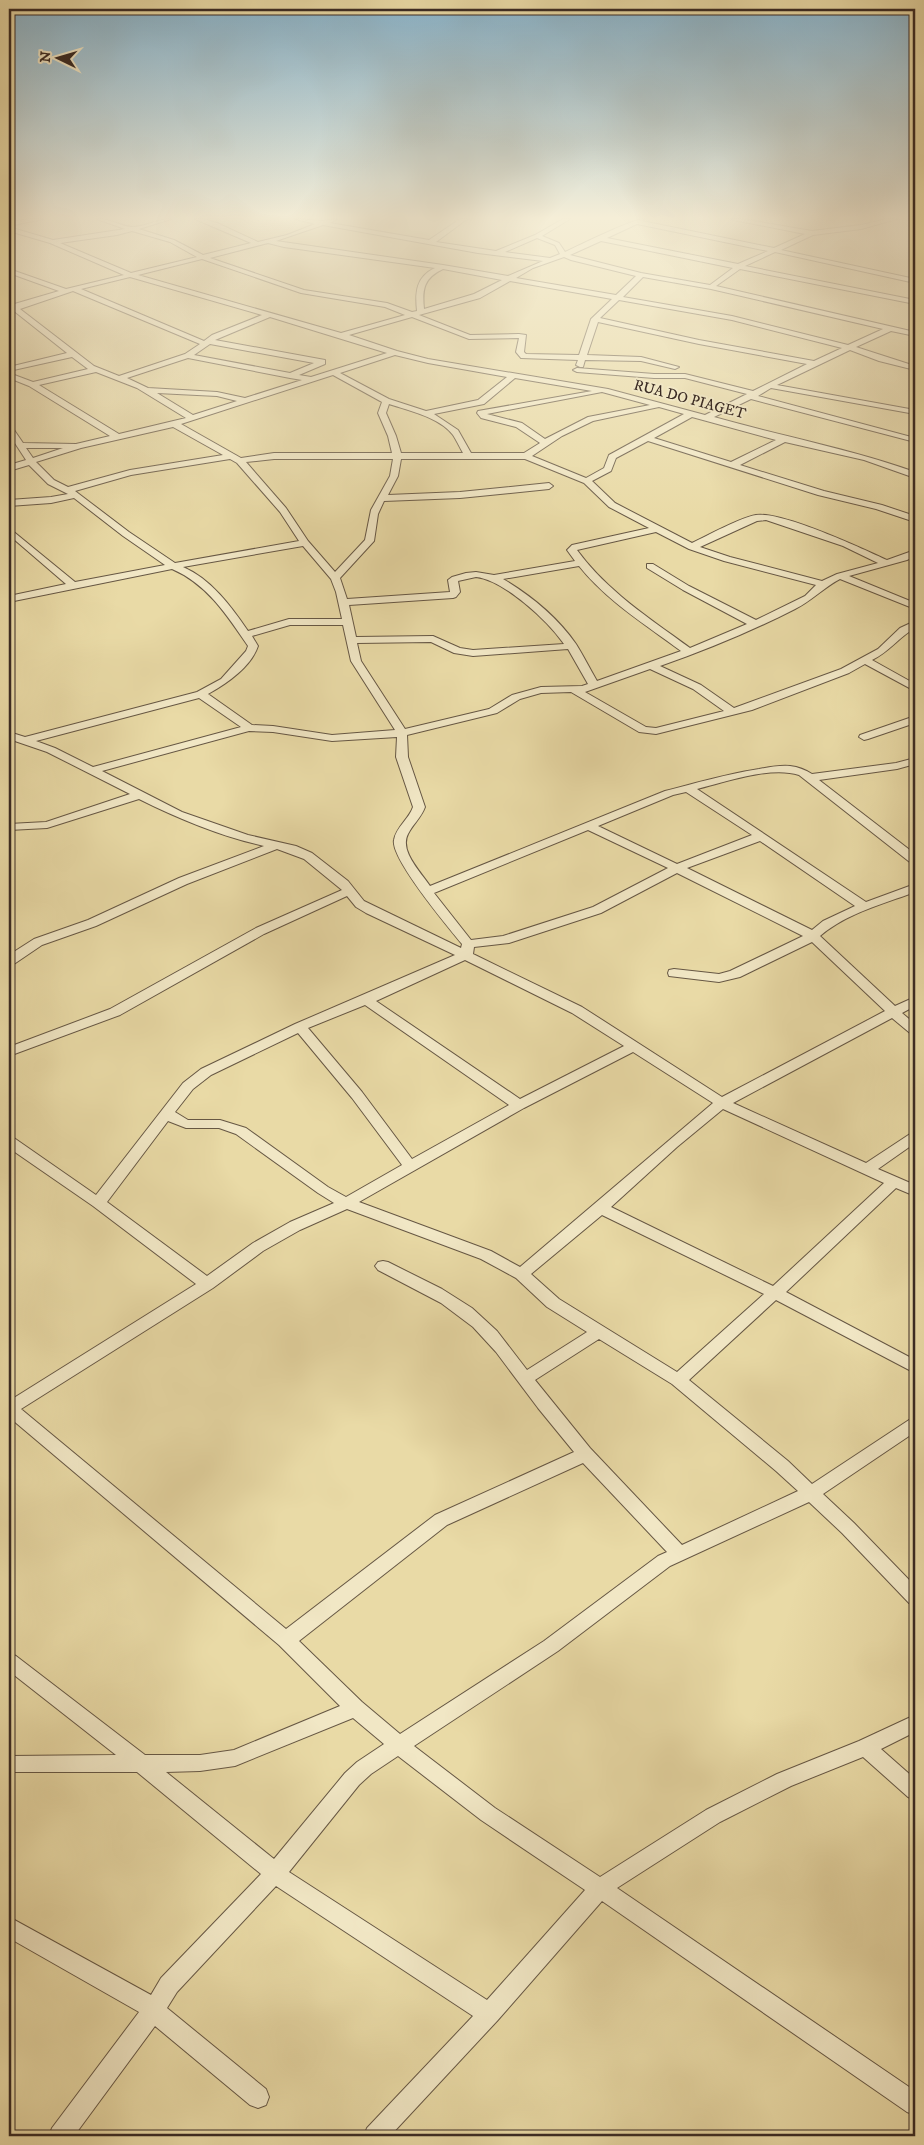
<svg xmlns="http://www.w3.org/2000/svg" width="924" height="2145" font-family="'IM FELL DW Pica',serif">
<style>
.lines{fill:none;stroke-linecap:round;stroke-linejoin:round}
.minor-casing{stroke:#665744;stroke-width:2}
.minor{fill:#f1e7c5;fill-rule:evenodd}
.labels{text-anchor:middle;stroke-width:4;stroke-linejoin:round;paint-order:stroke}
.far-street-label{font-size:15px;fill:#3a2b24;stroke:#f1e7c5}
</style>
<rect width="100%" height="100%" fill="#e9daa6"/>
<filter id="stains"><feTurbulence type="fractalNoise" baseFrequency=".004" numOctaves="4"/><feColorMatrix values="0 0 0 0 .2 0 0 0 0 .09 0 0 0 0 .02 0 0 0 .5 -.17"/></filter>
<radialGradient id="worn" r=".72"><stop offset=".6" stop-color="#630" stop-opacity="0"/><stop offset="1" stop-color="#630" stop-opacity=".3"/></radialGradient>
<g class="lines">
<g class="minor-casing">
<g id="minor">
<polygon points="29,219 43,219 9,226 9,222"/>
<path d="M97 219C109 218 120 226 132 227 144 227 158 219 171 219L139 229 174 240 203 255 251 243 195 219H204L217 223 258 242 287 235 315 224 295 219 322 221 337 219 330 223 429 240 460 219H467L436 242 496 251 535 235 563 219H570L542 236 559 243 565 252C580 245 632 219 644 219L642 221 774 248 805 234 729 219H742L812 231 861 225 887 219H897L861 229 813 235 781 250 915 279V283L775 252 745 266 915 300V304L740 269 716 286 915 332V336L891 331 856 347 915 366V370L879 361 850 350 777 385 915 410V414L771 388 758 396 915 438V442L751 399 714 417C781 436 850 449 915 472V478L864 460 785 442 740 465 824 491 882 505 915 516V522L876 509 818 495 648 441 616 458 611 471 592 481 615 503 692 543C707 536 741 517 756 515 782 511 861 548 887 560L915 550V556L907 560 849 576 915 603V609L840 579C824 587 812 601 795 609 752 631 706 650 660 666L701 685 734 708 841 669 878 649 900 628 915 621V628C899 637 889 652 872 660L915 684V691L865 664 849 673 752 710 656 734 639 732 571 692 541 693 520 699 497 713 407 735 408 757 425 807C421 818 413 824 408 834 399 851 421 872 430 886L665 791C696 783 727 774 759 769 769 767 781 765 790 766 798 767 806 770 812 774L896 763 915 758V764L897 769 819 780 915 854V864L911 863 799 775C770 766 726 782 697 789L866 902 915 884V892C883 904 847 913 820 936L895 1006 915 997V1006L902 1013 915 1024V1034L910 1033 892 1018 733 1103 866 1163 910 1134 915 1133V1143L878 1169 915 1185V1196L896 1188 786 1292 915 1360V1373L776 1300 689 1380 788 1461 812 1484 909 1420 915 1418V1432L823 1494 854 1523 915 1586V1605L909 1603 842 1533 809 1502 670 1566 558 1651 414 1746 495 1808 600 1877 706 1810 777 1774 859 1741 915 1715V1732L881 1749 915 1779V1800L908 1797 863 1757 791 1786 720 1822 617 1888 915 2091V2115L907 2112 602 1901 497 2021 390 2136H364L367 2128 473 2016 276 1886 177 1992 167 2008 266 2089 269 2097 266 2105 258 2108 250 2105 155 2026 74 2136H49L52 2128 139 2012 9 1938V1917L151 1995 161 1978 261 1874 137 1772H9V1756L116 1755 9 1671V1653L16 1656 145 1755H200L234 1750 340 1706 279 1645 9 1417V1401L196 1284 93 1206 9 1148V1137L14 1138 96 1195 183 1083 201 1069 295 1024 455 955 366 913 356 907 347 896 264 934 120 1015 9 1056V1047L110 1009 256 928 342 890 304 859 277 849 187 884 96 926 42 945 14 964 9 965V955L34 939 88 920 179 878 264 846C220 836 179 819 139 799L47 828 9 830V824L46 822 130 794 47 752 9 739V732L25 737 197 692 221 679 246 651 248 646C227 615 207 584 172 569L9 602V596L66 584 9 535V528L75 582 165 565 123 536 74 498 51 503 9 506V500L51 497 68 494 48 484 29 465 9 471V465L26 460 9 434V427H12L23 443 76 444 110 436 29 386 9 378V373L33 382 88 369 72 357 9 371V367L67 353 14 311 9 312V308L11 305 59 291 9 273V269L66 289 124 275 50 243 9 231V227L53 240 125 229ZM637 224 768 251 738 264 607 238ZM323 225 478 253 543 261 508 276 443 265 276 241ZM132 231 170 242 197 257 131 273 60 243 117 235ZM537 238 555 245 560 254 550 258 505 252ZM601 241 733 268 710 285 641 273 570 255ZM268 243 284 247 435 268C416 277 415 292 417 311L412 312 387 303 304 290 210 258ZM564 257 571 260 636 276 616 295 516 278 533 268ZM202 259 301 293 385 307 405 315 341 333 138 275ZM443 269 502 280 474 294 424 309C422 289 424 278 443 269ZM130 277 262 315 212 335 204 341 81 289ZM643 277 711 289 883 329 848 345 732 316 623 297ZM510 281 612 299 591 319 579 355 526 354 524 352 526 335 519 334 470 335 419 315 480 298ZM73 291 200 344 185 354 119 376 94 366 20 309ZM619 300 732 320 842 348 814 361 699 340 600 318ZM270 317 387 353 311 377 299 375 325 364V360L215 340ZM412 317 469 339 519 338 516 352 521 358 578 360 576 365 580 367H583L585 360 641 361 675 369 679 367 641 357 587 355 598 322 699 344 807 364 753 391 685 374H654L577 368 573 370 577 372 654 378H685L747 394 705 415 608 389 428 359 397 351 349 335ZM210 344 314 363 290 373 194 355ZM395 355 428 363 507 377 478 400 426 411 389 399 340 373ZM188 358 290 378 302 380 245 398 217 392 148 388 127 378ZM96 372 137 388 186 418 119 434 39 385ZM333 375 382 402 378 413 388 436 392 453H274L241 458 181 424ZM515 378 592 391 478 411 477 413 481 418 516 427 540 443 524 453H471L458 430 434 414 484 404ZM602 392 650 405 588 417 545 439 522 423 487 414ZM157 393 217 396 237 401 193 415ZM389 404C410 411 439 417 453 435 457 441 460 448 463 453H401L396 436 386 413ZM659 407 684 414 609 455 604 468 586 478 532 456 562 436 593 421ZM692 417 703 420 776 440 731 462 654 438ZM173 427 223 455 130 470 68 487 54 480 36 462 81 448ZM26 448H63L33 458ZM230 459 237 463 280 512 299 541 175 563 129 532 75 491 131 475ZM274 459H393L390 476 371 510 365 540 335 572 308 541 286 508 246 462ZM401 459H525L584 483 609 507 649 528 572 545 567 550 575 561 494 575 476 572 466 573 452 577 448 580 450 592 347 599 340 578 374 541 378 514 384 501 460 498 549 489 553 486 549 483 460 492 388 495 398 476ZM766 520 843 546 878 563 837 574 822 581 730 557 700 547 757 521ZM656 532 689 549 724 561 816 585 805 596 756 620 689 586 653 564H647V568L683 590 747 624 690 648C649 618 607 591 577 550ZM303 546 331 579 336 592 342 619H289L248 631C231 606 211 579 183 567ZM579 566C607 601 646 625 681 651L597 681C590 669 583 655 576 644 558 618 530 595 503 579ZM476 577C504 580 548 621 564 644L473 650 460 648 433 636 356 637 349 605 453 598 456 597 460 592 458 581ZM290 625H343L351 661 395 730 332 735 273 726 252 725 208 694C226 684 251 667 258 646L252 636ZM431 642 454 653 473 656 568 649 588 684 582 686 541 687 512 695 489 709 405 729 361 661 357 643ZM650 669 693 689 724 711 656 728 646 727 585 692ZM199 698 241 727 93 767 55 748 36 741ZM249 731 273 732 332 741 397 737 396 757 413 807C409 819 396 827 394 840 390 858 448 927 462 944L461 948 364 901 348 881 312 853 296 846 248 835 182 812 102 771ZM686 792 752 835 677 864 598 826 673 795ZM588 830 668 868 593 907 503 936 471 940 434 893ZM760 841 855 906 823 921 812 930 687 868ZM677 873 803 936 730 971 719 974 674 969 669 970 668 973 669 976 719 982 740 977 812 942 885 1011 722 1097 582 1007 473 954 474 947 509 943 601 913ZM465 960 572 1013 624 1046 520 1099 376 1001ZM365 1005 509 1105 412 1159 362 1092 308 1028ZM298 1033 352 1098 402 1165 346 1197 328 1187 246 1128 220 1120H188L175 1112 193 1089 211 1075ZM633 1052 713 1103 520 1267 491 1251 359 1202 524 1108ZM723 1109 884 1183 773 1286 611 1207 677 1147ZM168 1121 186 1128H219L236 1134 318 1193 334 1203 290 1222 253 1243 207 1276 107 1202ZM347 1209 481 1259 516 1278 547 1307 587 1332 527 1370 497 1331 472 1308 442 1289 388 1262 383 1261 378 1262 375 1266 378 1270 441 1303 473 1327 496 1352 538 1408 574 1452 435 1515 286 1629 21 1409 213 1288 263 1251 300 1230ZM602 1215 764 1294 677 1372 559 1299 531 1274ZM599 1339 672 1384 776 1471 798 1491 682 1545 590 1448 535 1380ZM583 1463 667 1552 658 1556 544 1641 400 1734 362 1702 299 1641 447 1525ZM353 1718 384 1744 357 1762 345 1773 274 1859 166 1772 200 1771 235 1766ZM398 1756 481 1820 585 1890 487 2000 289 1872 359 1785 371 1774Z"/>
<polygon points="915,716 915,723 868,739 864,740 859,737 860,735"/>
</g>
</g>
<use href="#minor" class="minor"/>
</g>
<linearGradient id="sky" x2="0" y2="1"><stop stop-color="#88b6d0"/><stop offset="0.42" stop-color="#f5eed7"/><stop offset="1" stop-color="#f5eed7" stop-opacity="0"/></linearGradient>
<rect width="924" height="519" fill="url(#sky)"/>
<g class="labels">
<g class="far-street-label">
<text transform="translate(690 399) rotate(15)" y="5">RUA DO PIAGET</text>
</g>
</g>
<rect width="924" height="2145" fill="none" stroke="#e9daa6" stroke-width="30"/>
<rect x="10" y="10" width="904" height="2125" fill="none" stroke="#3a2b24" stroke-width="2.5"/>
<rect x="15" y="15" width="894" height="2115" fill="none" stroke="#3a2b24"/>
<g transform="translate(58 58) rotate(275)" stroke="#f1e7c5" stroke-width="4" paint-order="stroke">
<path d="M0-4L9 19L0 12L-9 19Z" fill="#3a2b24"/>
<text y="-8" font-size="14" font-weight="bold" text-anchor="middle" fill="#3a2b24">N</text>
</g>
<rect width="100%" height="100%" filter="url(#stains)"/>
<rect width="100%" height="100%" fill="url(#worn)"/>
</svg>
